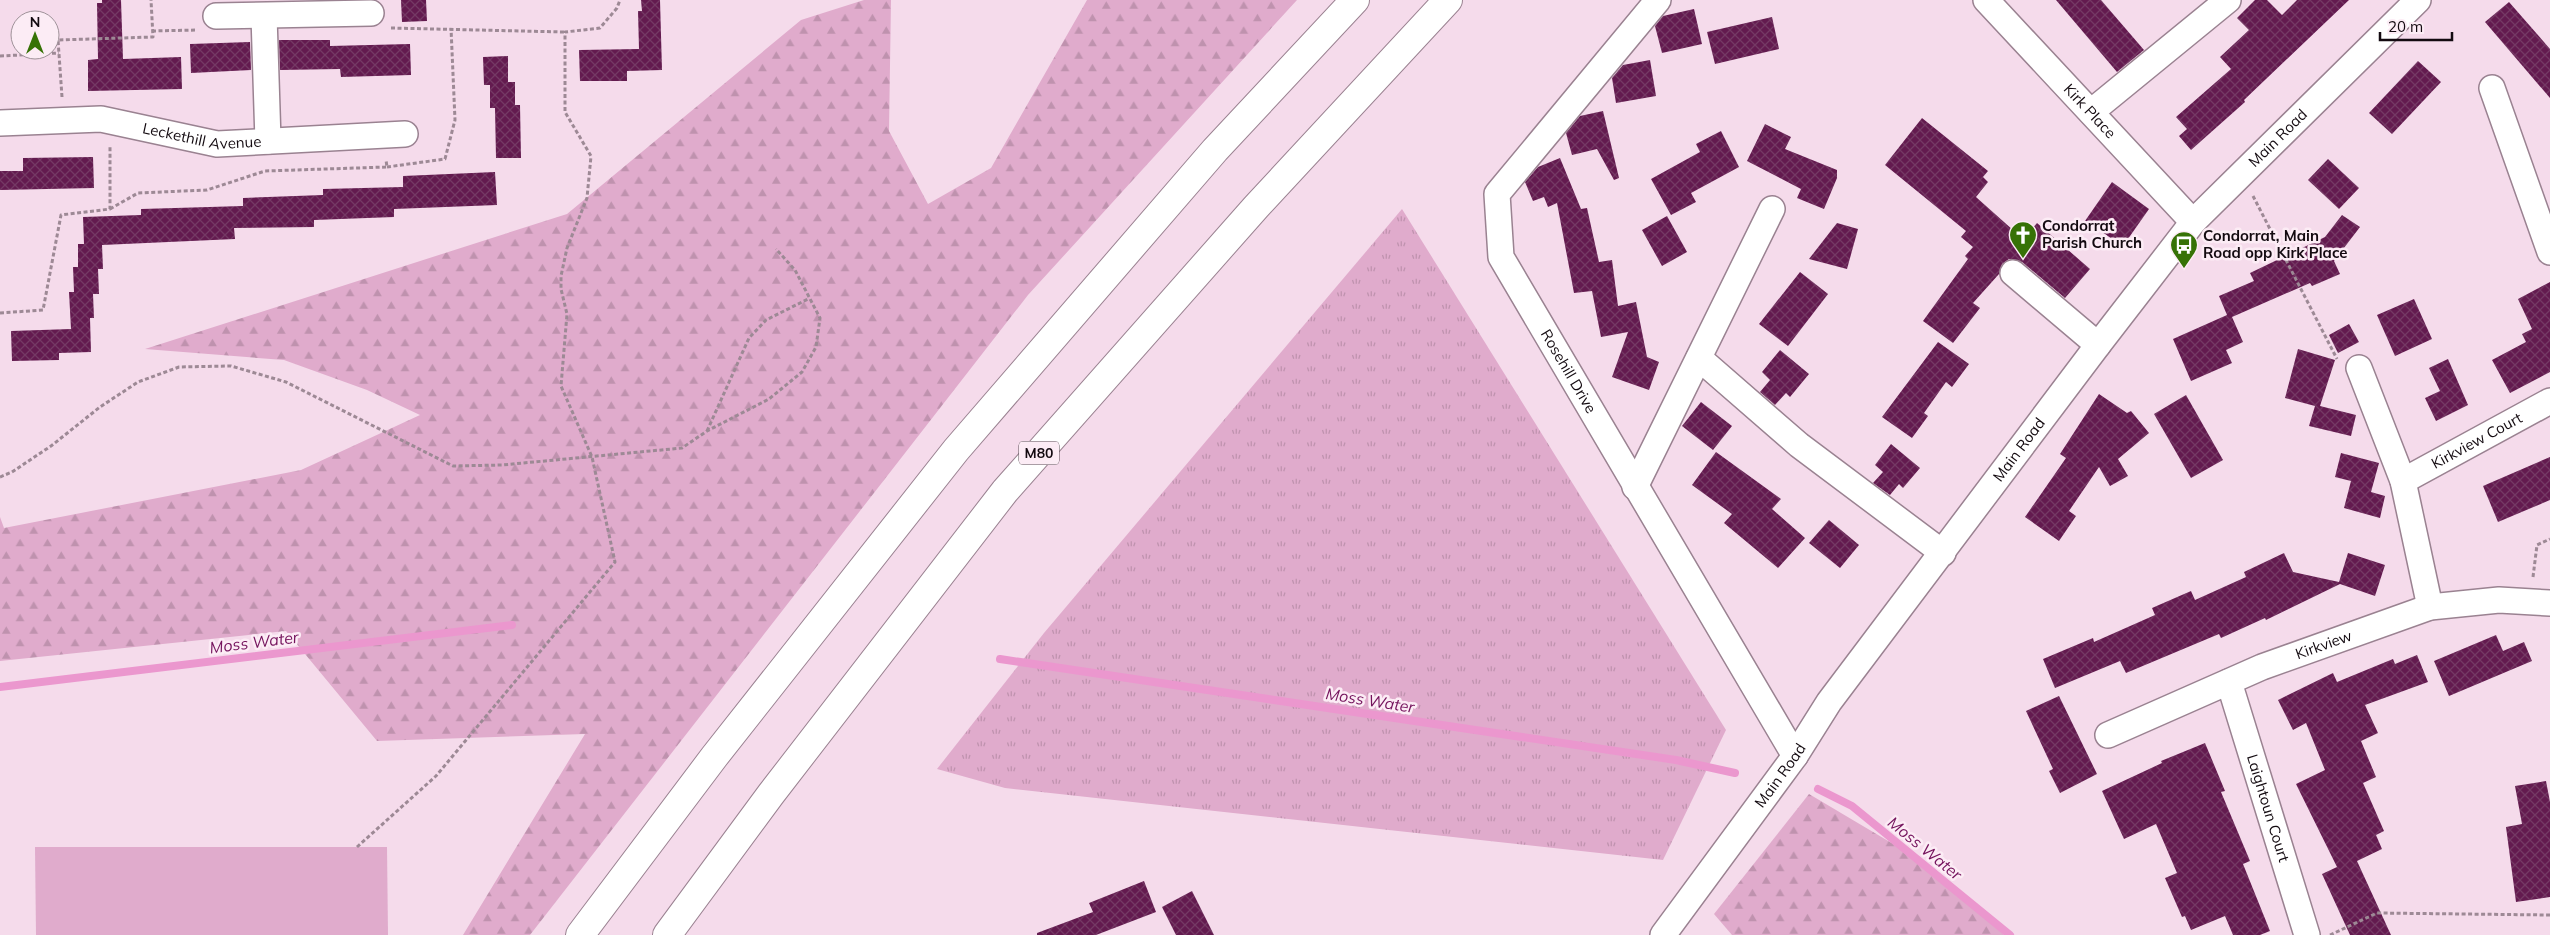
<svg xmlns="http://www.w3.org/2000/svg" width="2550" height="935" font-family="Mulish,sans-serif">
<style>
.grass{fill:url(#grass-tufts)}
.forest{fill:url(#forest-firs)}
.pitch{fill:#e0abcc}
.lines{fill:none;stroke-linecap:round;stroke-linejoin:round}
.stream{stroke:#eb97ce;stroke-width:8}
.building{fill:url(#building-cross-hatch)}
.minor-casing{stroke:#9a8291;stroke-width:28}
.highway-casing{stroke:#9a8291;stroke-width:30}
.path{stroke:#9d8995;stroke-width:3;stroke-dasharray:4 2.5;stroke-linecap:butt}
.minor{stroke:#fff;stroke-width:25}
.highway{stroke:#fff;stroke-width:28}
.labels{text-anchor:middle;stroke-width:5;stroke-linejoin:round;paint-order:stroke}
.shield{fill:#fcecf5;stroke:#594e55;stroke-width:1}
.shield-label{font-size:14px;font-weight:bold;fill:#130a10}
.street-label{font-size:15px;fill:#130a10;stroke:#fcecf5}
.poi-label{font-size:15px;font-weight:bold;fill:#130a10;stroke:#fcecf5;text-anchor:start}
.water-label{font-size:16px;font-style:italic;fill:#74125c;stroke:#fcecf5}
</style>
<defs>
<pattern id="grass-tufts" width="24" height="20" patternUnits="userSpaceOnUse" patternTransform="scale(1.25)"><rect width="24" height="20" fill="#e0abcc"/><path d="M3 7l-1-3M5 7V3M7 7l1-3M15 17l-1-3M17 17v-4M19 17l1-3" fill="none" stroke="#bf92ae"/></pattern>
<pattern id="forest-firs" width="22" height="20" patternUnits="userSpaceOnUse" patternTransform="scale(1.25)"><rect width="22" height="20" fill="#e0abcc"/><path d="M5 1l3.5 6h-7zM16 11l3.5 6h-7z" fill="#bf92ae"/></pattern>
<pattern id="building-cross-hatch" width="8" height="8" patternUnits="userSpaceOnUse" patternTransform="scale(1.25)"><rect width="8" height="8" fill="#631a4f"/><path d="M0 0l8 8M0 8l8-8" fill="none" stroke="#743964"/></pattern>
</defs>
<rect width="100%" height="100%" fill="#f5dbeb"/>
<polygon class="grass" points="1402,209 1726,730 1663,860 1005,788 937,769 1044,633"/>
<g class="forest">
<polygon points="864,0 891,0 889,131 928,204 991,168 1087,0 1297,0 1028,295 530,935 463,935 585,734 377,741 286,631 0,661 0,517 4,528 301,470 420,415 367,390 284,360 145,349 567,214 801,20"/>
<polygon points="1809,794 1927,864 2004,935 1732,935 1714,914"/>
</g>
<polygon class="pitch" points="35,847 387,847 388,935 36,935"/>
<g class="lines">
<g class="stream">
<polyline points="1000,659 1676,760 1735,773"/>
<polyline points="0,687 512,625"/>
<polyline points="1818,789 1852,806 2010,935"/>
</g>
</g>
<g class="building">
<polygon points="102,0 121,0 123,59 181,57 182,89 88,91 88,60 98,59 97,3 102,3"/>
<polygon points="401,0 426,0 427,21 402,22"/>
<polygon points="641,0 660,0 662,70 627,71 627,81 580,81 579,50 639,49 638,11 642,11"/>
<polygon points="2056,0 2101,0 2144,50 2117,72"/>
<polygon points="2255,0 2267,0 2282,15 2297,0 2349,0 2244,100 2245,102 2191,150 2179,136 2187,129 2176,117 2231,69 2220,57 2249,30 2237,18"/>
<polygon points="2509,2 2550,49 2550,98 2485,22"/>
<polygon points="1694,9 1702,44 1662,53 1655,26 1663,16"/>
<polygon points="1772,17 1779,49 1715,64 1707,32"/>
<polygon points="279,40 330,40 330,46 410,44 411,75 341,77 340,69 280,70"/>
<polygon points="250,42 251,70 191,73 190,44"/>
<polygon points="508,56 508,82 515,82 515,105 520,105 521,158 496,158 495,108 490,108 490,85 484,85 483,57"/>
<polygon points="1650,60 1656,96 1616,103 1612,78 1623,65"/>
<polygon points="2418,61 2441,82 2392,134 2369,113"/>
<polygon points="1603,111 1619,178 1614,180 1597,149 1572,155 1566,133 1580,116"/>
<polygon points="1922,118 1988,171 1983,177 1988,182 1976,197 2023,239 2037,223 2090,269 2065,298 2022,262 2009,259 2002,264 1999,274 1973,303 1980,308 1953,343 1923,321 1968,259 1965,256 1973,247 1961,237 1966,231 1885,165"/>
<polygon points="1765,124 1791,137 1785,149 1837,170 1837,178 1824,209 1797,198 1801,189 1747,161"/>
<polygon points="1721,131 1739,167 1691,193 1696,202 1671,215 1651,179 1700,152 1696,144"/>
<polygon points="93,157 94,188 0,190 0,171 23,171 23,158"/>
<polygon points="1560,158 1581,209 1587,208 1599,262 1612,260 1618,306 1636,302 1647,357 1659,362 1649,390 1612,377 1628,332 1601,337 1592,291 1574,293 1557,203 1548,207 1544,197 1533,201 1525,182 1538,167"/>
<polygon points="2328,159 2359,188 2339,209 2308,180"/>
<polygon points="495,172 497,205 394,209 394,217 314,220 314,227 234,228 235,239 102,245 103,269 98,269 99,294 93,294 94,318 90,318 91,352 59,353 59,360 12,361 11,331 71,329 69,292 74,292 73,267 78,267 78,244 84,244 83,217 141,215 141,209 243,206 243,198 323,195 323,189 403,187 403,176"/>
<polygon points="2112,182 2149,209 2123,246 2085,221"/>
<polygon points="2342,215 2360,227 2334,261 2340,274 2312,286 2310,283 2232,317 2243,342 2226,350 2232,363 2191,381 2173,339 2227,315 2219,296 2254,281 2250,273 2325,237"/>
<polygon points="1667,216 1687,252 1662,266 1642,230"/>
<polygon points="1837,223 1858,229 1847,269 1809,259"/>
<polygon points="1800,272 1828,294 1788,346 1759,324"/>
<polygon points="2550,282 2550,372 2510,393 2492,360 2526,342 2522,334 2532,329 2518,299"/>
<polygon points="2414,299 2432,339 2395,356 2377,315"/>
<polygon points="2349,324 2359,342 2338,353 2329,335"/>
<polygon points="1938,342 1969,364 1952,387 1946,382 1924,413 1928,416 1912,438 1882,417"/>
<polygon points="2298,349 2335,360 2320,406 2356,415 2351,436 2309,426 2315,406 2285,398"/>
<polygon points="1780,350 1809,374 1790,397 1786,393 1775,405 1760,392 1770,380 1762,372"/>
<polygon points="2448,359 2468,405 2436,421 2425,398 2440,391 2429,368"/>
<polygon points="2099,394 2127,413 2131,411 2149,433 2118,459 2128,476 2110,486 2099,467 2069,511 2076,516 2059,541 2025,517 2066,458 2060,454"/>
<polygon points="2186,395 2223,460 2191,478 2154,414"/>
<polygon points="1701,402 1732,426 1713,450 1682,426"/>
<polygon points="1891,444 1920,468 1903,488 1899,484 1890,495 1873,483 1883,472 1875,465"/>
<polygon points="1716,452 1781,499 1772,509 1805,538 1778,568 1724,523 1732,514 1692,485"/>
<polygon points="2341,453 2379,463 2371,492 2385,496 2380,518 2344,508 2351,481 2335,477"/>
<polygon points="2550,457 2550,500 2498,522 2483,486"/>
<polygon points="1829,520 1859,545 1840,568 1809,543"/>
<polygon points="2284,553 2293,572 2339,582 2348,553 2385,565 2375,596 2340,584 2266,620 2265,618 2221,638 2219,634 2126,673 2120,661 2055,688 2043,659 2093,638 2094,642 2155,615 2152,608 2191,591 2195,600 2246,577 2244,572"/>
<polygon points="2496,635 2503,651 2524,642 2532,661 2449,696 2434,661"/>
<polygon points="2417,655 2428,682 2365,705 2378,733 2361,741 2376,777 2363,783 2384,831 2376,835 2382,849 2357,861 2391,935 2350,935 2322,874 2337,867 2296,784 2325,770 2306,723 2293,730 2278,700 2333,673 2337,682 2393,659 2395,664"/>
<polygon points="2059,696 2097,774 2060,793 2049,771 2053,769 2026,711"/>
<polygon points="2205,743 2225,791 2221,792 2250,861 2243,864 2270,931 2260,935 2233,935 2225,916 2191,930 2185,916 2182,917 2165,878 2177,873 2156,824 2124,839 2102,791 2162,763 2161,761"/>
<polygon points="2546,781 2550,802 2550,897 2516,902 2506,827 2522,824 2515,786"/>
<polygon points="1144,881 1156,912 1096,935 1037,935 1037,933 1093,912 1089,903"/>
<polygon points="1192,891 1214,935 1176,935 1162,907"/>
</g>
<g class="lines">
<g class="minor-casing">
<g id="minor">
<path id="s1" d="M1658 0 1497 194 1501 257 1795 756"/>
<path id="s2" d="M1986 0 2193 222"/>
<polyline points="216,16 371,13"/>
<polyline points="264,16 268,141"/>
<polyline points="2492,88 2550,252"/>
<polyline points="2091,112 2228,0"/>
<path id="s3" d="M0 123 101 119 217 144 405 134"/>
<polyline points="2013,273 2098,345"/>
<polyline points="1699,358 1799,445 1943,553"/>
<polyline points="2359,368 2403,481 2430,607"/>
<path id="s4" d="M2403 481 2550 401"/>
<polyline points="1635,487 1772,209"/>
<path id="s5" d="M2229 682 2307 935"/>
<path id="s6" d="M2108 735 2262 667 2430 607 2499 600 2550 603"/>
<path id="s7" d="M1663 935 1795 756 1829 702 2098 345 2193 222 2418 0"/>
</g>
</g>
<g class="highway-casing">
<g id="highway">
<polyline points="580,935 714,757 956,450 1215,150 1355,0"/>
<polyline points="667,935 771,794 1005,491 1256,207 1448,0"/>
</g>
</g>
<g class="path">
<polyline points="391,28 565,32"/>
<polyline points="152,31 197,30"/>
<polyline points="0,56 59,53"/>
<polyline points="62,97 58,40 153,37 151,0"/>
<polyline points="387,167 445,159 455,120 451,28"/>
<polyline points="2253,196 2337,359"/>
<polyline points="110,209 138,193 207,190 265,171 387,167 386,160"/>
<polyline points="0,313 43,310 61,215 110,209 110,145"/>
<polyline points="707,431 749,338 766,320 808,299"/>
<polyline points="0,477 12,472 51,446 100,407 138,382 179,367 231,366 286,382 453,466 502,465 682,448 707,431 769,399 802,372 816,347 820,318 795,270 776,249"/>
<polyline points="2533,577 2537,545 2550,539"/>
<polyline points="357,847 436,776 615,562 592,457 561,386 567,314 561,289 561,276 567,248 587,198 591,156 565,112 565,32 600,28 617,8 620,0"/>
<polyline points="2330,935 2377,913 2550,915"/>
</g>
<use href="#minor" class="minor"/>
<use href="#highway" class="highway"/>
</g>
<defs>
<g id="church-pin" transform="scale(1.4375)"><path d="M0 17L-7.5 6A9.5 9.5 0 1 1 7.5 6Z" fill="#367206" stroke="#fcecf5"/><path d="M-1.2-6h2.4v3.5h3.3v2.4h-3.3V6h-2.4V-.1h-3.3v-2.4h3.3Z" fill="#fff"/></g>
<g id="bus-pin" transform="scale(1.4375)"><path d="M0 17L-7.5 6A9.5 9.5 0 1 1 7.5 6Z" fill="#367206" stroke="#fcecf5"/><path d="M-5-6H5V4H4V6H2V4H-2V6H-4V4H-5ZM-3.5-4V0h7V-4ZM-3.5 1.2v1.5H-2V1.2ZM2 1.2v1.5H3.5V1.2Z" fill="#fff"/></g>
</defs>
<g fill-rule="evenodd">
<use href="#church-pin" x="2023" y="235"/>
<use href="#bus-pin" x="2184" y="245"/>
</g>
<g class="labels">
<rect class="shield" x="1019" y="441.5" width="40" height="23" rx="4"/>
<g class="shield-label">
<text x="1039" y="458">M80</text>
</g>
<g class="street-label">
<text dy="5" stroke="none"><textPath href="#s2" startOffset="152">Kirk Place</textPath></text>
<text dy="5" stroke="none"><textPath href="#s3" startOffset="204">Leckethill Avenue</textPath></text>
<text dy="5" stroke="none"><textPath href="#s7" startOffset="1008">Main Road</textPath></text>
<text dy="5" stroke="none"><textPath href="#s1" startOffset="448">Rosehill Drive</textPath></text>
<text dy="5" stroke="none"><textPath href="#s4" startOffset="84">Kirkview Court</textPath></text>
<text dy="5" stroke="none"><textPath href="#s7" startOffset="602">Main Road</textPath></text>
<text dy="5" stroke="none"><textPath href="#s6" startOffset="234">Kirkview</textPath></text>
<text dy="5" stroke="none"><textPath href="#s7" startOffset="198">Main Road</textPath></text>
<text dy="5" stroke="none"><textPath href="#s5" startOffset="132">Laightoun Court</textPath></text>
</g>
<g class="poi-label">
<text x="2042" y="231">Condorrat<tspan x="2042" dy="17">Parish Church</tspan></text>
<text x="2203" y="241">Condorrat, Main<tspan x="2203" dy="17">Road opp Kirk Place</tspan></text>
</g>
<g class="water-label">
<text transform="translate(254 642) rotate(-7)" y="6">Moss Water</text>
<text transform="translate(1370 700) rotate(9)" y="6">Moss Water</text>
<text transform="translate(1925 848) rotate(39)" y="6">Moss Water</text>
</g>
</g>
<g transform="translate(35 35)"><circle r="24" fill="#fcecf5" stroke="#9f9299"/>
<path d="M0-4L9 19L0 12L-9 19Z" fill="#367206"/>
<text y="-8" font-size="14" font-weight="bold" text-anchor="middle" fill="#130a10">N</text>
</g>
<path d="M2380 32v8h72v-8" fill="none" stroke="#130a10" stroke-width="2.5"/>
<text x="2388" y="32" font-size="15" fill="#130a10" stroke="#fcecf5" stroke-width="4" paint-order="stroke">20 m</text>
</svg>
